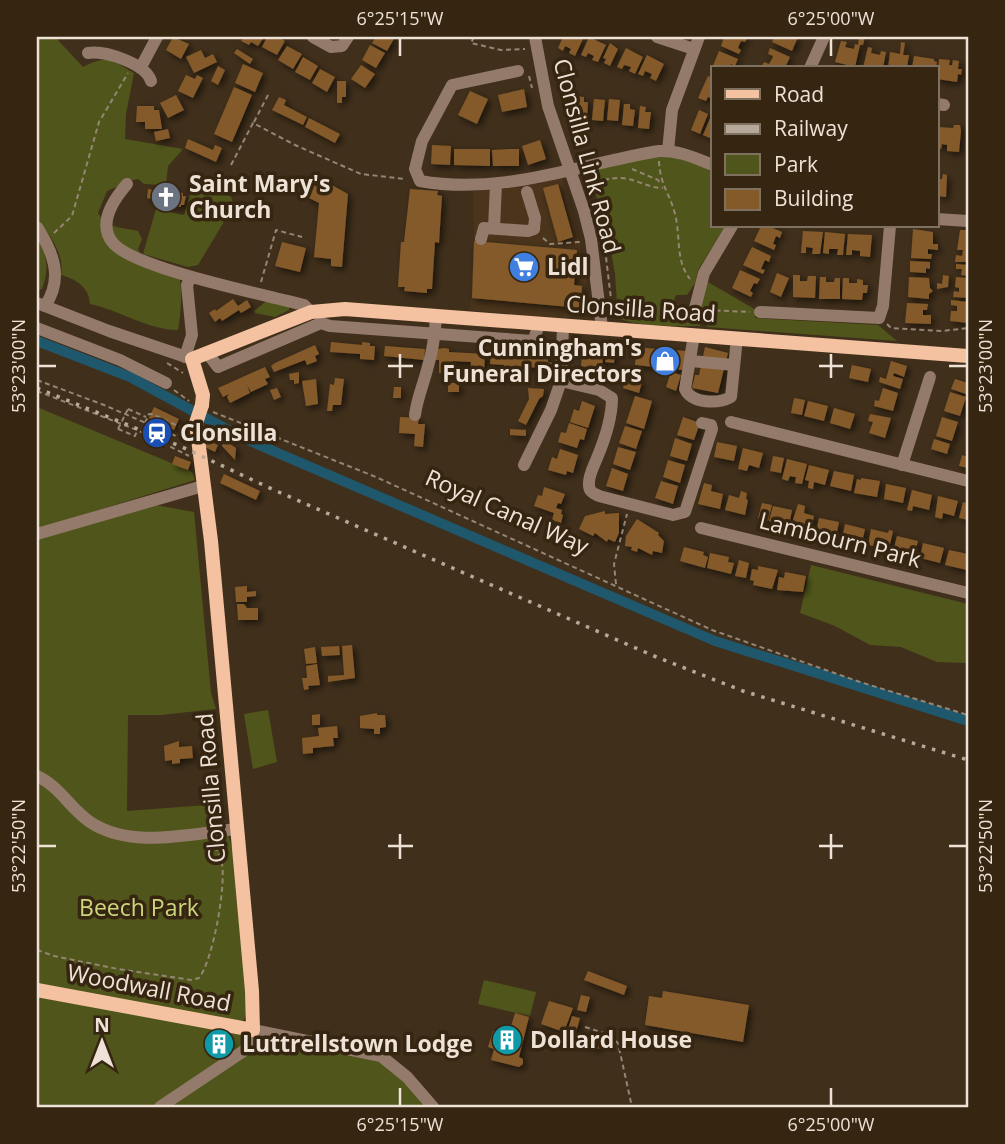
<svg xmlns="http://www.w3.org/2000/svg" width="1005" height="1144" font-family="'Open Sans',sans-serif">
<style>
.built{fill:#4a341b}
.green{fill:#50561b}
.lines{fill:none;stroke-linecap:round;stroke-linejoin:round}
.canal{stroke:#1f576d;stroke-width:10}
.building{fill:#845a29;filter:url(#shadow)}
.path{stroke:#948575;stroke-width:2;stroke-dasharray:5 3.5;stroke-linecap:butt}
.minor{stroke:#937a6b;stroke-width:12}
.major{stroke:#f4c1a1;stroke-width:14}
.rail{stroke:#b7a99a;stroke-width:3.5;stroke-dasharray:3.5 7;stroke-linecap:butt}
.path-bridge{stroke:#948575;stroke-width:2;stroke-dasharray:5 3.5;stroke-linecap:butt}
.major-bridge{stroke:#f4c1a1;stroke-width:14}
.ticks{fill:none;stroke:#eee2d6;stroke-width:2.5}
.labels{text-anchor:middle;stroke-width:7;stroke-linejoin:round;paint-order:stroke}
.street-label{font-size:23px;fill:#eee2d6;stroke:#352511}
.poi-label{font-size:23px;font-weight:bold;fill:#eee2d6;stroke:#352511;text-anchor:start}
.park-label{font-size:23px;fill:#ccd67c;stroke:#352511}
.neatline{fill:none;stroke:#eee2d6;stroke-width:2.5}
.ticks-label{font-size:18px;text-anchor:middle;fill:#eee2d6}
</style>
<defs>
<filter id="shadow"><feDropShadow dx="3" dy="3" stdDeviation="3.5" flood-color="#0009"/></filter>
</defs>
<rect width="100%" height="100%" fill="#402f1b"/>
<polygon class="built" points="562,177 580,242 586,283 584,308 581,312 564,319 470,310 474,244 473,191 511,188 543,183"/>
<g class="green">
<path d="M37 37H55L83 67C108 54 111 60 134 73L126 114 125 139 183 149 168 166 166 185 144 184 138 179C131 179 116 188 107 191L98 213C108 229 121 227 138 231L142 239 138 249C146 265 167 263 178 276 184 282 180 321 178 330 148 330 119 310 90 304 89 287 76 279 61 275 65 255 49 233 37 219Z"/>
<path d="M653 155 676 158 713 169V226H725L698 270 695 283 687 295H676L673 303 690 307 701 326C674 326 643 328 618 318L615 274 609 240 590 174 598 168Z"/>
<polygon points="195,177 231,197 234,205 198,265 188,267 143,254 156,209 184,215"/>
<path d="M37 239C48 256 49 270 42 289L37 291Z"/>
<polygon points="704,282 708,282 756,310 755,318 878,325 897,341 707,327 698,313"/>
<polygon points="269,299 289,306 289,310 275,317 255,313 254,311"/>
<polygon points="37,407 188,470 192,472 195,480 37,529"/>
<polygon points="150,504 194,512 211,693 216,709 161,715 128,715 127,811 220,804 233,851 245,981 247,1011 244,1020 236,1022 37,987 37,536"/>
<polygon points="811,565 968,604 968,663 937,662 901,647 870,645 835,626 800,613"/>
<polygon points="268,710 277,762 253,769 244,714"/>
<polygon points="484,980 536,992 530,1016 478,1004"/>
<polygon points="37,994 235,1034 308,1046 378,1061 398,1074 427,1107 37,1107"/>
</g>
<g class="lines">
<polyline class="canal" points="37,341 130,377 243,438 715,641 968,721"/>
</g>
<g class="building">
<polygon points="173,37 189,44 181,59 166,50"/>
<polygon points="244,37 264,37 258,46 251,42 249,45 241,41"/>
<polygon points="267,37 278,37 285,41 277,55 262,47"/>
<polygon points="376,37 395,37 387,51 372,43"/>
<polygon points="563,37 583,39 575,56 569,53 571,49 565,46 563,51 558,48"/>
<polygon points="589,37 606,45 598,62 592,60 594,56 588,53 586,57 581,55"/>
<polygon points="724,37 748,37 745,42 741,41 738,48 741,50 739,54 721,46"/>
<polygon points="774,37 798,37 792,51 772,42"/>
<polygon points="859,37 865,37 863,45 860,45 855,67 835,62 841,41 847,42 845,47 854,49 855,44 858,45"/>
<polygon points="901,42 905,43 903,55 909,55 907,68 888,68 890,52 900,54"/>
<polygon points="610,43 618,49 610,66 604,63 606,59 603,58"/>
<polygon points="370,45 385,53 376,68 362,60"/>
<polygon points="287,46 302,54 293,69 278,60"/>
<polygon points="868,47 872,48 871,53 880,55 881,51 886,52 883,68 863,68"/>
<polygon points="626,48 643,57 635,74 629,71 631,67 624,65 622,69 617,67"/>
<polygon points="770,48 790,57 785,68 762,66 764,62 769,64 772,59 773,56 768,54"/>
<polygon points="237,49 253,59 250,64 234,53"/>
<polygon points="201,50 205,58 213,54 217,62 194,73 186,57"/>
<polygon points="719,51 738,59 735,66 731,64 729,68 712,68"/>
<polygon points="647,55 664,64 656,81 650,78 652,74 645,71 643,76 638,74"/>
<polygon points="914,56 934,59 934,61 937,62 936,68 912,68"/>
<polygon points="303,57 318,66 310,80 295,72"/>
<polygon points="939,59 950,60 949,65 952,65 953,60 959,61 958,69 962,69 961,75 958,74 957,82 937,79"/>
<polygon points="243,64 263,73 255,92 235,83"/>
<polygon points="361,65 375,74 365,88 351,79"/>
<polygon points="218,66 225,70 218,85 211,81"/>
<polygon points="320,69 335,77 327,92 312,83"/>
<polygon points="186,75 195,79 197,75 203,78 193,98 178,91"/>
<polygon points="708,76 713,78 713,99 708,97 706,101 698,98"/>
<polygon points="337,81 346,81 346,97 342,97 342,103 337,103"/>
<polygon points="234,87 252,95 232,142 214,134"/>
<polygon points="524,89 527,107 502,112 498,95"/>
<polygon points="470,91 488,99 477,124 458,115"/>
<polygon points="176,95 184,110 168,118 160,103"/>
<polygon points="572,96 584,97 584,102 588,102 587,119 576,118 576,113 570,112"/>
<polygon points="279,97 286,100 284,105 307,117 303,125 272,110"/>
<polygon points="594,99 605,100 603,121 592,120"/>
<polygon points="609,99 620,100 618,121 607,120"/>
<polygon points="624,104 630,104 630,109 635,110 633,126 622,125"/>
<polygon points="137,106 154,106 154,110 159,110 162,129 145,129 145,122 136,122"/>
<polygon points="640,106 646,107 645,112 651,112 649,129 638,128"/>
<polygon points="699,110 708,114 700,134 691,130"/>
<polygon points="711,116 713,117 712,139 703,135"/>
<polygon points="309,118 340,134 335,143 305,127"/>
<polygon points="954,125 960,125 961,131 959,152 947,151 947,145 942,144 941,149 937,148 938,127 953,128"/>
<polygon points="168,129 170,138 156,141 154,132"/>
<polygon points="188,139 213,150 215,145 222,148 216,162 185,148"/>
<polygon points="540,140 546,159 528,165 522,146"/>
<polygon points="432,145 451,146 450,165 431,164"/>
<polygon points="454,149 490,149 490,166 454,165"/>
<polygon points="510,149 519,149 519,166 493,166 492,150"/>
<polygon points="943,174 947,175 946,197 937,196 937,179 942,179"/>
<polygon points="321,179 348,194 342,267 331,266 331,259 314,257 319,203 307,197 313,185 317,187"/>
<polygon points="558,184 573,237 558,242 543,188"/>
<polygon points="154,187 183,193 183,196 186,196 184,205 181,205 181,207 152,202 152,199 147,198 148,189 154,190"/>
<polygon points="410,189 438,191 437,195 442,196 439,243 435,242 432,289 427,289 427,293 404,291 405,287 398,287 401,242 404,242"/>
<polygon points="761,226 768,226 782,232 780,238 776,236 773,244 776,245 774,250 754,241"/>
<polygon points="913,229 933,232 933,244 938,244 938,250 928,249 928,254 932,254 931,259 911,258"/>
<polygon points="960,230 967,230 968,235 968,262 955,262 956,255 962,256 963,250 957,250"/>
<polygon points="803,231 823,232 820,254 812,254 813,248 806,247 806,253 801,253"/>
<polygon points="825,232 845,234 843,255 837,255 838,249 829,249 829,254 823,253"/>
<polygon points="848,234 872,235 870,257 860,256 860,251 852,250 852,255 846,255"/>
<polygon points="474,241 577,250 574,285 582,286 581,308 472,298"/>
<polygon points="282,242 306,248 300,272 275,266"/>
<polygon points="752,247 771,256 769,262 765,260 761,269 765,270 763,274 743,265"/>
<polygon points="910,261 930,262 930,269 926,268 926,273 910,272"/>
<polygon points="956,264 968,265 968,276 961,275 962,269 956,269"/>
<polygon points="740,270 760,279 757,284 754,283 750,291 753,293 751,297 732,288"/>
<polygon points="777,273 789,278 781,297 770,292"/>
<polygon points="793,275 800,275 800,281 807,281 808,276 816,276 815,298 793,297"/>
<polygon points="943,275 949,276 948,287 937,289 937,283 942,284"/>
<polygon points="820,277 826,277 826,282 834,282 835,278 840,278 840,299 819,299"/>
<polygon points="909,277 929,278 930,288 933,291 929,294 929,299 908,297"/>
<polygon points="956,277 968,278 968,298 953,297 954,291 959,292 959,288 955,287"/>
<polygon points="843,278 849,278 849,283 857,283 857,279 863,280 863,285 868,285 867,293 863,293 862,300 842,299"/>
<polygon points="233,299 238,306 247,300 251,307 241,313 239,310 222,321 220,318 215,322 209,313 215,309 216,311"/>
<polygon points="951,300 968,302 968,323 950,321 951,311 957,311 957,306 951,305"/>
<polygon points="907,303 928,304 927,310 923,310 923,315 931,315 931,324 905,323"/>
<polygon points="331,342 362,345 362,342 370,343 370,346 375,346 374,360 360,359 360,354 330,352"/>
<polygon points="315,345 319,354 315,356 317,361 307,365 305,360 274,372 271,366 275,363"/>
<polygon points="589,345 616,347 614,363 605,362 606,358 603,357 602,370 581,366 582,353 588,354"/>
<polygon points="385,346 425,349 424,360 384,356"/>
<polygon points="705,347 728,353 718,393 692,388 695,375 699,375"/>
<polygon points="445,348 449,349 449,352 485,354 484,374 470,373 471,362 453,361 452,374 439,373 439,360 435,360 436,349"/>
<polygon points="645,348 687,351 682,370 635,365 636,353 645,353"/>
<polygon points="491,354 548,358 548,362 553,363 553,373 547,373 546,379 538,379 539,368 515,366 514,379 503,378 504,365 490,364"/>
<polygon points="891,361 907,366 904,377 894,373 893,376 903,379 900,389 879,382 880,377 886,379"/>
<polygon points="852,365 871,369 868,382 849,378"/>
<polygon points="265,367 270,377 265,379 268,384 251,392 247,385 250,393 230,403 227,397 229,394 223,397 218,388"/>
<polygon points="299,372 299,383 294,384 294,380 290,380 289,374"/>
<polygon points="671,372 681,375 676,391 666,387"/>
<polygon points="626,377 642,382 639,393 623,388"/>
<polygon points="335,378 344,379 341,405 333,405 332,411 327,411 330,384 334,385"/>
<polygon points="316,379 318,404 306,406 302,381"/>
<polygon points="955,379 968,383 966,394 951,389"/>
<rect x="448" y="383" width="11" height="9"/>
<polygon points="394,387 401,387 401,398 393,398"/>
<polygon points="277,388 281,397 274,400 270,390"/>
<polygon points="528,388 544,389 543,396 539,399 526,425 518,421 529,399"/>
<polygon points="883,388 898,393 893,411 874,406 875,400 879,401"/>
<polygon points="950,392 966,397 960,416 944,411"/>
<polygon points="635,396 652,401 644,429 626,423"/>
<polygon points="794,398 805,400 802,415 791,413"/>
<polygon points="582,401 595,406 588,428 570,422 574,409 579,411"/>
<polygon points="808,401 828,406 824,421 804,416"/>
<polygon points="154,407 179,419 174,430 149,418"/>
<polygon points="834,408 855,414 850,429 830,423"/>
<polygon points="870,414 891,418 885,438 869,433 873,422 868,421"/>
<polygon points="400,417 419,418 418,424 425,424 423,447 414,446 415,434 399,433"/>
<polygon points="683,417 700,423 694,440 677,435"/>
<polygon points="942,417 958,422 952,441 936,436"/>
<polygon points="569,423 587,429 584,440 580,439 577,448 558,442 561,432 566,433"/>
<polygon points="625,426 642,431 636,449 619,443"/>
<polygon points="510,429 526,430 526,436 510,435"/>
<polygon points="675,438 692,444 687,461 670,456"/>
<polygon points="934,439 950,444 947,454 931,449"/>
<polygon points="209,440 218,445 215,452 205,447"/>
<polygon points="224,440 236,448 235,460 222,446"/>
<polygon points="717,442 737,446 734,461 714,457"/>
<polygon points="618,447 636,452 630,470 613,464"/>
<polygon points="743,448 763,453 759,468 749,465 747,471 738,469"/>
<polygon points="560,449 578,455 573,473 567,471 566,475 548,470 552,457 557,459"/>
<polygon points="962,455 968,457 968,468 959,466"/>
<polygon points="175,456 191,462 188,470 172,464"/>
<polygon points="773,456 784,458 781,473 770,471"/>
<polygon points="787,459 807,464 802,484 795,483 796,477 794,477 790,476 788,481 782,479"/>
<polygon points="668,460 685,465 680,483 663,477"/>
<polygon points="809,465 829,470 825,485 814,482 813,489 808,488 809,481 805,480"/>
<polygon points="612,468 628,474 623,491 606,486"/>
<polygon points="834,471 854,475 851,491 830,486"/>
<polygon points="224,474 260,491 256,500 220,483"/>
<polygon points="861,478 880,481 877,497 854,493 857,479 861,480"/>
<polygon points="661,481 678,486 673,504 655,498"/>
<polygon points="704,483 712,485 711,491 723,494 720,509 698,504"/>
<polygon points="886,484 906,488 903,503 884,499"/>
<polygon points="544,487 565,494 561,504 558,503 556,508 562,510 561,514 563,515 561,523 552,520 554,513 534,506 538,495 542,496"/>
<polygon points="912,490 932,495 929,510 913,506 912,511 907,510"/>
<polygon points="741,491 747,493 746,499 748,500 745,515 725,510 729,495 739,498"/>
<polygon points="938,496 958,501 954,516 943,513 942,519 935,517"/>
<polygon points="963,502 968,504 968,520 959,518"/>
<polygon points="762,503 772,505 768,521 758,518"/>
<polygon points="798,504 805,506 804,513 814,516 811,531 791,526"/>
<polygon points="773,506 792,510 789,526 769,521"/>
<polygon points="605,511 605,514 619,513 619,533 615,542 608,539 607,542 595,533 593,536 579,529 585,516"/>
<polygon points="819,518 839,522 836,538 816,533"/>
<polygon points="637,519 659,533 658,535 664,541 662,553 653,551 652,555 638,548 637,552 631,550 632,547 625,546 626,536"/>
<polygon points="845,524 865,529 862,543 842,539"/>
<polygon points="871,529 888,533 889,530 893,531 889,549 868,545"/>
<polygon points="897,536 918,541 914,557 893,552"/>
<polygon points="923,543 944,548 940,563 920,558"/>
<polygon points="684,547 704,552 703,555 708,557 705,568 680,561"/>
<polygon points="949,550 968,554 967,570 945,565"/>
<polygon points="710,553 729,557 728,562 734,563 731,574 707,568"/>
<polygon points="739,560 749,563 746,578 735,576"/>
<polygon points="758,566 778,570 772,589 753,585 754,581 750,580 752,569 758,570"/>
<polygon points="785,572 806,576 803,592 777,590 779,577 784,578"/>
<polygon points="247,586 247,592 256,591 256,596 247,597 247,602 236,602 235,587"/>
<polygon points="237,604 244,604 247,608 258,608 258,620 238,620"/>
<polygon points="352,645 355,678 328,682 328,676 344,675 342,646"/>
<polygon points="339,646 340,655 322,656 321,647"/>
<polygon points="315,647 317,663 306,664 304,649"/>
<polygon points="317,664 320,685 308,686 309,689 304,690 302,678 307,678 306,666"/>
<polygon points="377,713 377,715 385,715 386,727 380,728 380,734 374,734 374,729 360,728 360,716"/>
<polygon points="320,714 320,725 312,725 312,715"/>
<polygon points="337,726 338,738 333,738 334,746 313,748 313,753 303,754 302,738 319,736 318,728"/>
<polygon points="179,741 179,747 192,746 193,758 180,759 180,763 172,764 172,760 165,761 164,746"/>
<polygon points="588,971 627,986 624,995 584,980"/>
<polygon points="663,991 749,1005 743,1042 645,1025 649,996 662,998"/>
<polygon points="581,995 590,997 586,1012 577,1010"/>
<polygon points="549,1001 573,1008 564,1032 541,1024"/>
<polygon points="515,1013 529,1017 519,1057 523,1059 523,1064 519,1067 491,1060 494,1049 488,1047 493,1031 508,1036"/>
<polygon points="572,1016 580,1018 576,1033 601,1040 599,1049 565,1039"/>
<polygon points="223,1033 233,1045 220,1056 214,1048 210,1052 206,1043 210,1040 212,1042"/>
</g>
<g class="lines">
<g class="path">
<polyline points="474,37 471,43 501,50 525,49"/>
<polyline points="529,76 532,88"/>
<polyline points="254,122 269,93"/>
<path d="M659 161C660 185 670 194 675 214 681 237 675 260 690 279"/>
<polyline points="231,165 253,123 295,145 361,174 405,179"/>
<polyline points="632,169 658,180 661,184"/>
<path d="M588 186C599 182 610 177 622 178 636 179 648 188 663 188"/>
<polyline points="54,233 72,216 99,122 128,73"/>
<polyline points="543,238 550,244 580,242"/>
<polyline points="605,249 611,299"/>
<polyline points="261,282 276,230 302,237"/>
<polyline points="707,310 750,312"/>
<polyline points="577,315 584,308 585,292"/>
<polyline points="887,324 891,328 942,331 968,328"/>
<polyline points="167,363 183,373"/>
<polyline points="37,380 104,405 176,436 177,434 186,437"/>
<polyline points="174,390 189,401"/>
<polyline points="37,391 137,430 189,456"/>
<polyline points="128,409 146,417"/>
<polyline points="213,412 376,477 712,630 860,682 968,715"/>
<polyline points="145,423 149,414 152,414 185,429"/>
<polyline points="118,429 135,436 137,431"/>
<polyline points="616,584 614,564 627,514"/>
<path d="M37 950 54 956 118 969 191 980 199 978C213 960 226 887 222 864 221 856 217 850 212 844"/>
<polyline points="585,1027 607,1034 618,1043 632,1107"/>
</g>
<g class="minor">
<polyline points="313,37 331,47 342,46 348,37"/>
<polyline points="535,37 548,106 584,211 591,239 602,328"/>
<polyline points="657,37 694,49"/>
<path d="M88 53C105 50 146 64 151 81"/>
<polyline points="141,67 157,37"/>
<polyline points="810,68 824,37"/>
<path d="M518 71 452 85 422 141 415 169 420 181C503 196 579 164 659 151 678 150 695 158 713 165"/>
<polyline points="937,104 944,105"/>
<polyline points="668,151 672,110 699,37"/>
<path d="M127 184C114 199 97 224 113 243 135 269 267 295 304 305L311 312"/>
<polyline points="937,219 968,221"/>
<path d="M37 227C53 252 64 278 45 306"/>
<polyline points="494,228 496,184"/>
<polyline points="481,239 484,228 528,231 534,229 535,218 527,192"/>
<polyline points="37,303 109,331 192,359"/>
<polyline points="695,308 704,273 732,226"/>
<polyline points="760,312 879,318 883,306 890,226"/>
<polyline points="37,328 120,360 166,383"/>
<path d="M694 335 685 389C692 404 718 404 731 397L737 338"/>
<polyline points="208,354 218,367 321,323 330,326 533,341 539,325"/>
<polyline points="185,357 192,335 187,285 191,277"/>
<polyline points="691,361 734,365"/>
<path d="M561 381 599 390 612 398C612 419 605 439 597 458 594 466 588 476 589 485 589 492 593 493 599 496L673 515 685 512 712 429 711 425 702 423"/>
<path d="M415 415C417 398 424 383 428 366 433 350 435 334 436 317"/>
<polyline points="731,422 968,481"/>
<polyline points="524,465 551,410 561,381 563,327"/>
<polyline points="902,465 930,377"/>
<polyline points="701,528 968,593"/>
<polyline points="37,534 203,486"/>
<path d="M37 776C59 786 70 808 90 822 132 850 191 833 238 829"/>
<polyline points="160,1107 248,1048 253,1030 381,1056 407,1077 433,1107"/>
</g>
<g class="major">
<polyline points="202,405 203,395 192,359 311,312 345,309 371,311 968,356"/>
<polyline points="37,990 253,1030 252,991 211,541 196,423"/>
</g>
<polyline class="rail" points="37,388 182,447 274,490 654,656 743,691 968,760"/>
<polyline class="path-bridge" points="118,429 128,409"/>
<polyline class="major-bridge" points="196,423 202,405"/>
</g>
<path class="ticks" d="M400 38V56M831 38V56M400 354V378M831 354V378M38 366H56M388 366H413M819 366H843M949 366H967M400 834V859M831 834V859M38 846H56M388 846H413M819 846H843M949 846H967M400 1088V1106M831 1088V1106"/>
<defs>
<g id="church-disc" transform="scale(1.575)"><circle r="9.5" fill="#6b7280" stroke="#352511"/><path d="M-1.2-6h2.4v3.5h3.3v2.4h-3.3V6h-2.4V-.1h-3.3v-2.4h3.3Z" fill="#fff"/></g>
<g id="supermarket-disc" transform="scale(1.575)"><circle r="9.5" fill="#3f7fe0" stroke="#352511"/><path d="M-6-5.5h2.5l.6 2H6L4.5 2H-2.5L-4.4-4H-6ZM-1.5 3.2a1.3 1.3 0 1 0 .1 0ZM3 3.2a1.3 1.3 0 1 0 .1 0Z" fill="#fff"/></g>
<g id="shop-disc" transform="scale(1.575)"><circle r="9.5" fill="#3f7fe0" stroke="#352511"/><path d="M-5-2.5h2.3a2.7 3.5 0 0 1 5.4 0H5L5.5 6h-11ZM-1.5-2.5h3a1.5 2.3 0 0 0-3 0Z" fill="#fff"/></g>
<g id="station-disc" transform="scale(1.575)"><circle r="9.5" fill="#1a4fb4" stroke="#352511"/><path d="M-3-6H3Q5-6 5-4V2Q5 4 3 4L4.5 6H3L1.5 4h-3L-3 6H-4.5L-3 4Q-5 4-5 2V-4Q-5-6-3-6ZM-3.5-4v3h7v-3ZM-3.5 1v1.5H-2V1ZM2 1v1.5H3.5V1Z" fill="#fff"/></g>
<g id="building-disc" transform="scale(1.575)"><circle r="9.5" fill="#0f9aa8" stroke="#352511"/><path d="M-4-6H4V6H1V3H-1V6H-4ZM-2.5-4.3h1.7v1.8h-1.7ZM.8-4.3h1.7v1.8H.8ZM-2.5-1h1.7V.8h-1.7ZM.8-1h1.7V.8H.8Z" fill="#fff"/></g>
</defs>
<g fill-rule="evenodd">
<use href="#church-disc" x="166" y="197"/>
<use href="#supermarket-disc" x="524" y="267"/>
<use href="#shop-disc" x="665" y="361"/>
<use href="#station-disc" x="157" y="433"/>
<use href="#building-disc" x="507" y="1040"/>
<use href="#building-disc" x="219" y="1044"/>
</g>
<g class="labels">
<g class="street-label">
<text transform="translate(587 156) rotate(75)" y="8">Clonsilla Link Road</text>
<text transform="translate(641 309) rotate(4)" y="8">Clonsilla Road</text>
<text transform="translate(507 512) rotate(24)" y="8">Royal Canal Way</text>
<text transform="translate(840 540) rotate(14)" y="8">Lambourn Park</text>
<text transform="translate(211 788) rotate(-95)" y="8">Clonsilla Road</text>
<text transform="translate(149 988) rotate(11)" y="8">Woodwall Road</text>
</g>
<g class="poi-label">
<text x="189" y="192">Saint Mary's<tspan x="189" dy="26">Church</tspan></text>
<text x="547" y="275">Lidl</text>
<text x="642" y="356" text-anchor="end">Cunningham's<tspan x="642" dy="26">Funeral Directors</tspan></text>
<text x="180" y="441">Clonsilla</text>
<text x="530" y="1048">Dollard House</text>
<text x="242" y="1052">Luttrellstown Lodge</text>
</g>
<g class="park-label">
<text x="139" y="916">Beech Park</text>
</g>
</g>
<rect width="1005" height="1144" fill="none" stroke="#352511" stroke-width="77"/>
<rect x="711" y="66" width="228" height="161" fill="#352511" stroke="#7f7160" stroke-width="2"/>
<rect x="725" y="89" width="35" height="10" fill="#f4c1a1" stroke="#7f7160" stroke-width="2"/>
<text x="774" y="102" font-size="21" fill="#eee2d6">Road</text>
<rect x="725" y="124" width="35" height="10" fill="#b7a99a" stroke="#7f7160" stroke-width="2"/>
<text x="774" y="136" font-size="21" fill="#eee2d6">Railway</text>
<rect x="725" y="154" width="35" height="21" fill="#50561b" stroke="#7f7160" stroke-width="2"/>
<text x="774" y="172" font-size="21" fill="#eee2d6">Park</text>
<rect x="725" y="189" width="35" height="21" fill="#845a29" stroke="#7f7160" stroke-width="2"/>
<text x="774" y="206" font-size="21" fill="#eee2d6">Building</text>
<g transform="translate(102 1042)" stroke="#352511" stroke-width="5" paint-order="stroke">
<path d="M0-5L12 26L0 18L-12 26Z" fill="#eee2d6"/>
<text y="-10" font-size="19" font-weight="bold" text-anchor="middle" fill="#eee2d6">N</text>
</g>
<rect x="38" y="38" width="929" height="1068" class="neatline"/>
<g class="ticks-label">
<text x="400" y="25">6°25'15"W</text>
<text x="831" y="25">6°25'00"W</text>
<text transform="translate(19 366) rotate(-90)" y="6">53°23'00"N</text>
<text transform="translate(986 366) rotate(-90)" y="6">53°23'00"N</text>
<text transform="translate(19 846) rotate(-90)" y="6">53°22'50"N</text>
<text transform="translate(986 846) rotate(-90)" y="6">53°22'50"N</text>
<text x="400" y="1131">6°25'15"W</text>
<text x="831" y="1131">6°25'00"W</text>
</g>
</svg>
